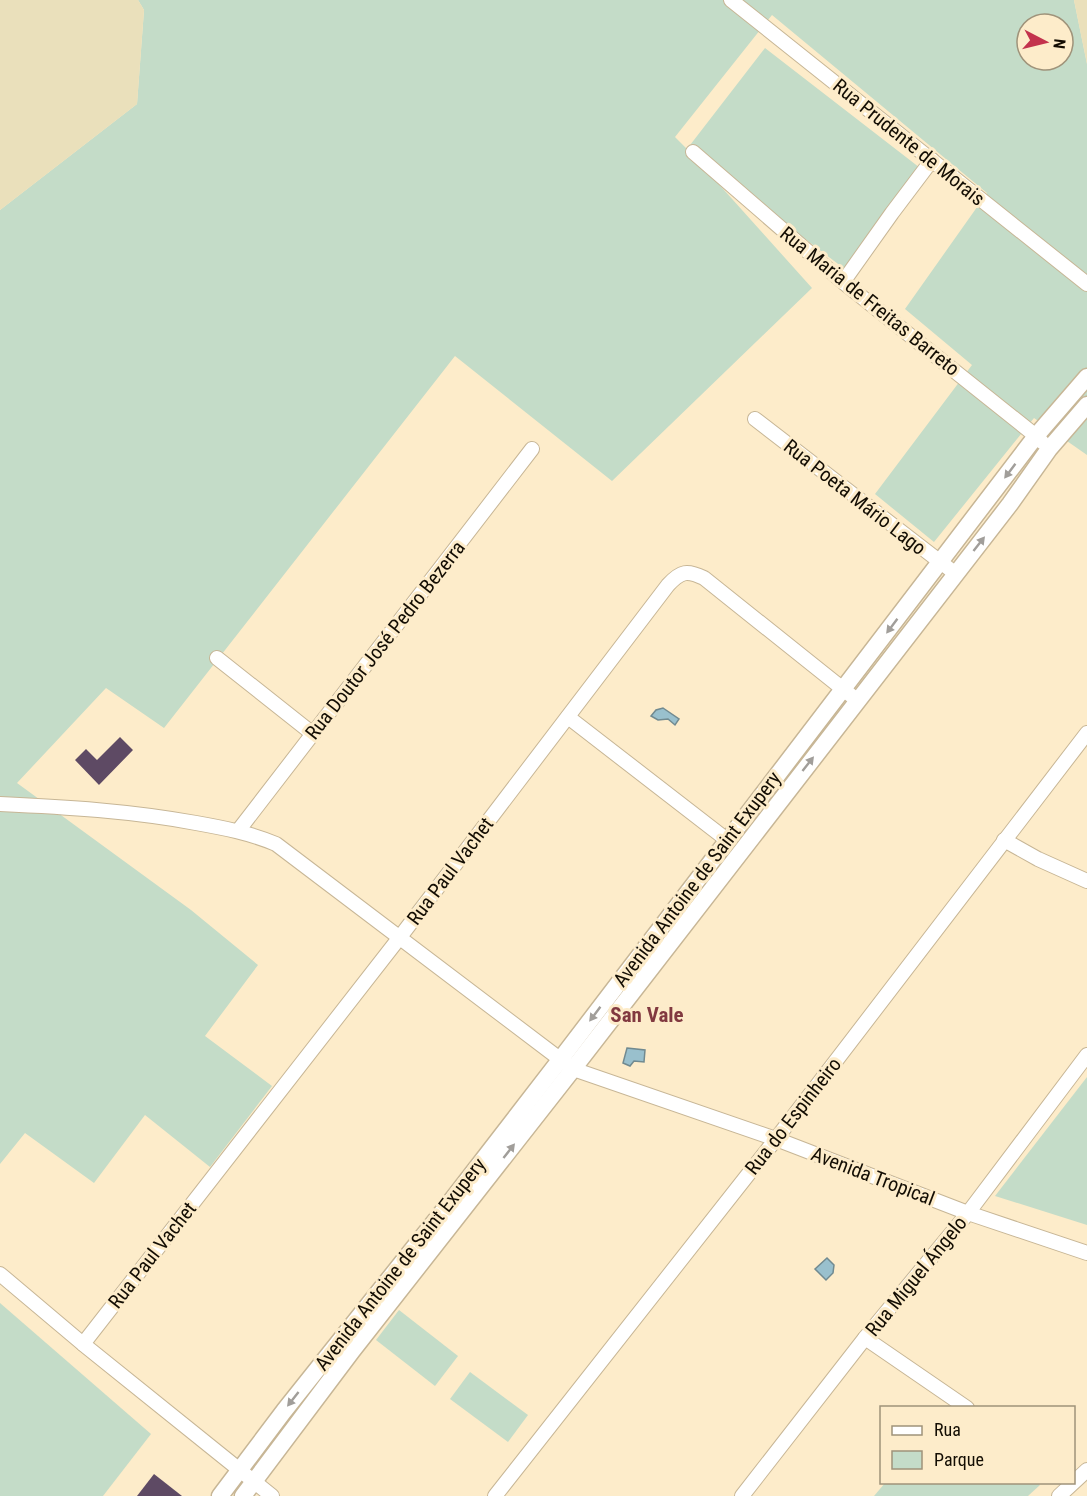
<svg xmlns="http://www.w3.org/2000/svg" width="1087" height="1496" font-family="'Roboto Condensed',sans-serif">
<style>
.green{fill:#c4dcc8;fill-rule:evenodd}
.sand{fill:#eae0bb}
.water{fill:#99c0cd;stroke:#718a90;stroke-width:1.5}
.building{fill:#5e4a64}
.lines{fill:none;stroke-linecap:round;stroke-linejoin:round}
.minor-casing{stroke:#c7b696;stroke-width:16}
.tertiary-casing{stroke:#c7b696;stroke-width:19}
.minor{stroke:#fff;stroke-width:14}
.tertiary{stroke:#fff;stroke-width:16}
.oneway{fill:#a19e9a}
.labels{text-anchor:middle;stroke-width:6;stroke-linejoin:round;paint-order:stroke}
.street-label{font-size:20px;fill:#130d03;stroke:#fdecca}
.neighbourhood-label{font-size:21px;font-weight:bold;fill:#813940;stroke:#fdecca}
</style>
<rect width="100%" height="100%" fill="#fdecca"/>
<g class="green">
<path d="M138 0H1074L1087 64V455L1034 418 934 542 875 494 972 365 905 309 987 193 772 15 675 137 687 149 765 48 924 171 850 273 689 151 812 288 612 481 455 356 164 728 106 688 17 783 191 910 258 965 205 1036 272 1086 210 1167 145 1115 94 1183 25 1133 0 1164V210L137 104 144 10ZM1027 24H1063V60H1027Z"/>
<polygon points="1087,1077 1087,1225 995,1196"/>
<polygon points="0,1303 151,1434 103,1496 0,1496"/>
<polygon points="399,1310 458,1356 435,1386 376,1340"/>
<polygon points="470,1372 528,1415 508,1442 450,1399"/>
<polygon points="1037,1483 1040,1485 1028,1496 874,1496 885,1483"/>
</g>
<g class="sand">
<polygon points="0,0 138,0 144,10 137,104 0,210"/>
<polygon points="1074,0 1087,0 1087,64"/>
</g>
<g class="water">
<polygon points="663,708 679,719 675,725 668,719 658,720 651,716 656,710"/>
<polygon points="627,1048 645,1050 644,1062 634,1061 630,1066 623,1063"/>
<polygon points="827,1258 834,1265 833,1273 826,1280 815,1269"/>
</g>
<g class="building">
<polygon points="120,737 133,750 99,785 75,760 86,749 97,760"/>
<polygon points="154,1474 182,1496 137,1496"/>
</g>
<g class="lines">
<g class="minor-casing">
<g id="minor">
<polyline points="731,0 1087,284"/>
<polyline points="693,152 843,282 1036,436 1042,442"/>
<polyline points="843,282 892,213 932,160"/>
<polyline points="755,419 956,574"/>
<polyline points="217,658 313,734"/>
<polyline points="568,717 727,840"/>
<path d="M0 804C66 807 131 811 196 823 224 828 250 833 276 844L573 1069 776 1139 968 1213 1087 1253"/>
<polyline points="238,831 532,449"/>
<polyline points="1004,840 1038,859 1087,881"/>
<polyline points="0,1274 83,1344 272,1496"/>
<polyline points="865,1338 967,1408"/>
<path d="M83 1344 400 937 668 585C681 571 687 570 704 578L858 701"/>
<polyline points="495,1496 776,1139 1087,733"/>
<polyline points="742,1496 865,1338 968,1213 1087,1055"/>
<polyline points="1059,1496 1087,1470"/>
</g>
</g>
<g class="tertiary-casing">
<g id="tertiary">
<polyline points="220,1496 284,1411 452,1200 560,1060 1036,436 1087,377"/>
<polyline points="243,1496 352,1351 573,1069 1010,504 1049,449 1087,405"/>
</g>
</g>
<use href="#minor" class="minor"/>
<use href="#tertiary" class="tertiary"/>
</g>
<defs><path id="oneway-solid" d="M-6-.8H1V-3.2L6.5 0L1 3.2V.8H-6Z" transform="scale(1.5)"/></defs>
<g class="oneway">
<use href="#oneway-solid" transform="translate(1010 471) rotate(127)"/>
<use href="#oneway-solid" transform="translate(979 544) rotate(-52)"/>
<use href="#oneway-solid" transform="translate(892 626) rotate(127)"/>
<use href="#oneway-solid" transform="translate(808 764) rotate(-52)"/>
<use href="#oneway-solid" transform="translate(595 1014) rotate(127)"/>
<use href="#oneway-solid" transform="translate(509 1151) rotate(-52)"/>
<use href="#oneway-solid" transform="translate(293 1399) rotate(128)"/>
</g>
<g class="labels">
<g class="street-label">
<text transform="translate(909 142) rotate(39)" y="7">Rua Prudente de Morais</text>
<text transform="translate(870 301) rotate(39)" y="7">Rua Maria de Freitas Barreto</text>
<text transform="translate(855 497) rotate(38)" y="7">Rua Poeta Mário Lago</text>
<text transform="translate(385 640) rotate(-52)" y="7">Rua Doutor José Pedro Bezerra</text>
<text transform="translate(450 871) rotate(-53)" y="7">Rua Paul Vachet</text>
<text transform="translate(697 879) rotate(-53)" y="7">Avenida Antoine de Saint Exupery</text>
<text transform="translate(793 1116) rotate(-52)" y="7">Rua do Espinheiro</text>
<text transform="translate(873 1176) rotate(21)" y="7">Avenida Tropical</text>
<text transform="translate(152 1255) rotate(-52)" y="7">Rua Paul Vachet</text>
<text transform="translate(400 1264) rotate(-52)" y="7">Avenida Antoine de Saint Exupery</text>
<text transform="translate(916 1276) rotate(-51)" y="7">Rua Miguel Ángelo</text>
</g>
<g class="neighbourhood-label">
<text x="647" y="1022">San Vale</text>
</g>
</g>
<rect x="880" y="1406" width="195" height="78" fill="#fdecca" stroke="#9f937a" stroke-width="1.5"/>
<rect x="892" y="1426" width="30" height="9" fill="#ffffff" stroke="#9f937a" stroke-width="1.5"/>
<text x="934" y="1436" font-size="18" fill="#130d03">Rua</text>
<rect x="892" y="1451" width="30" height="18" fill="#c4dcc8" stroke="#9f937a" stroke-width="1.5"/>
<text x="934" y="1466" font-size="18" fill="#130d03">Parque</text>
<g transform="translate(1045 42) rotate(97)"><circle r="28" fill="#fdecca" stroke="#9f937a" stroke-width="1.5"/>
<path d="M0-4.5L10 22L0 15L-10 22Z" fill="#c3334d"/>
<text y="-9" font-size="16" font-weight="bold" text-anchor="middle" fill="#130d03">N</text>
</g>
</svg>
